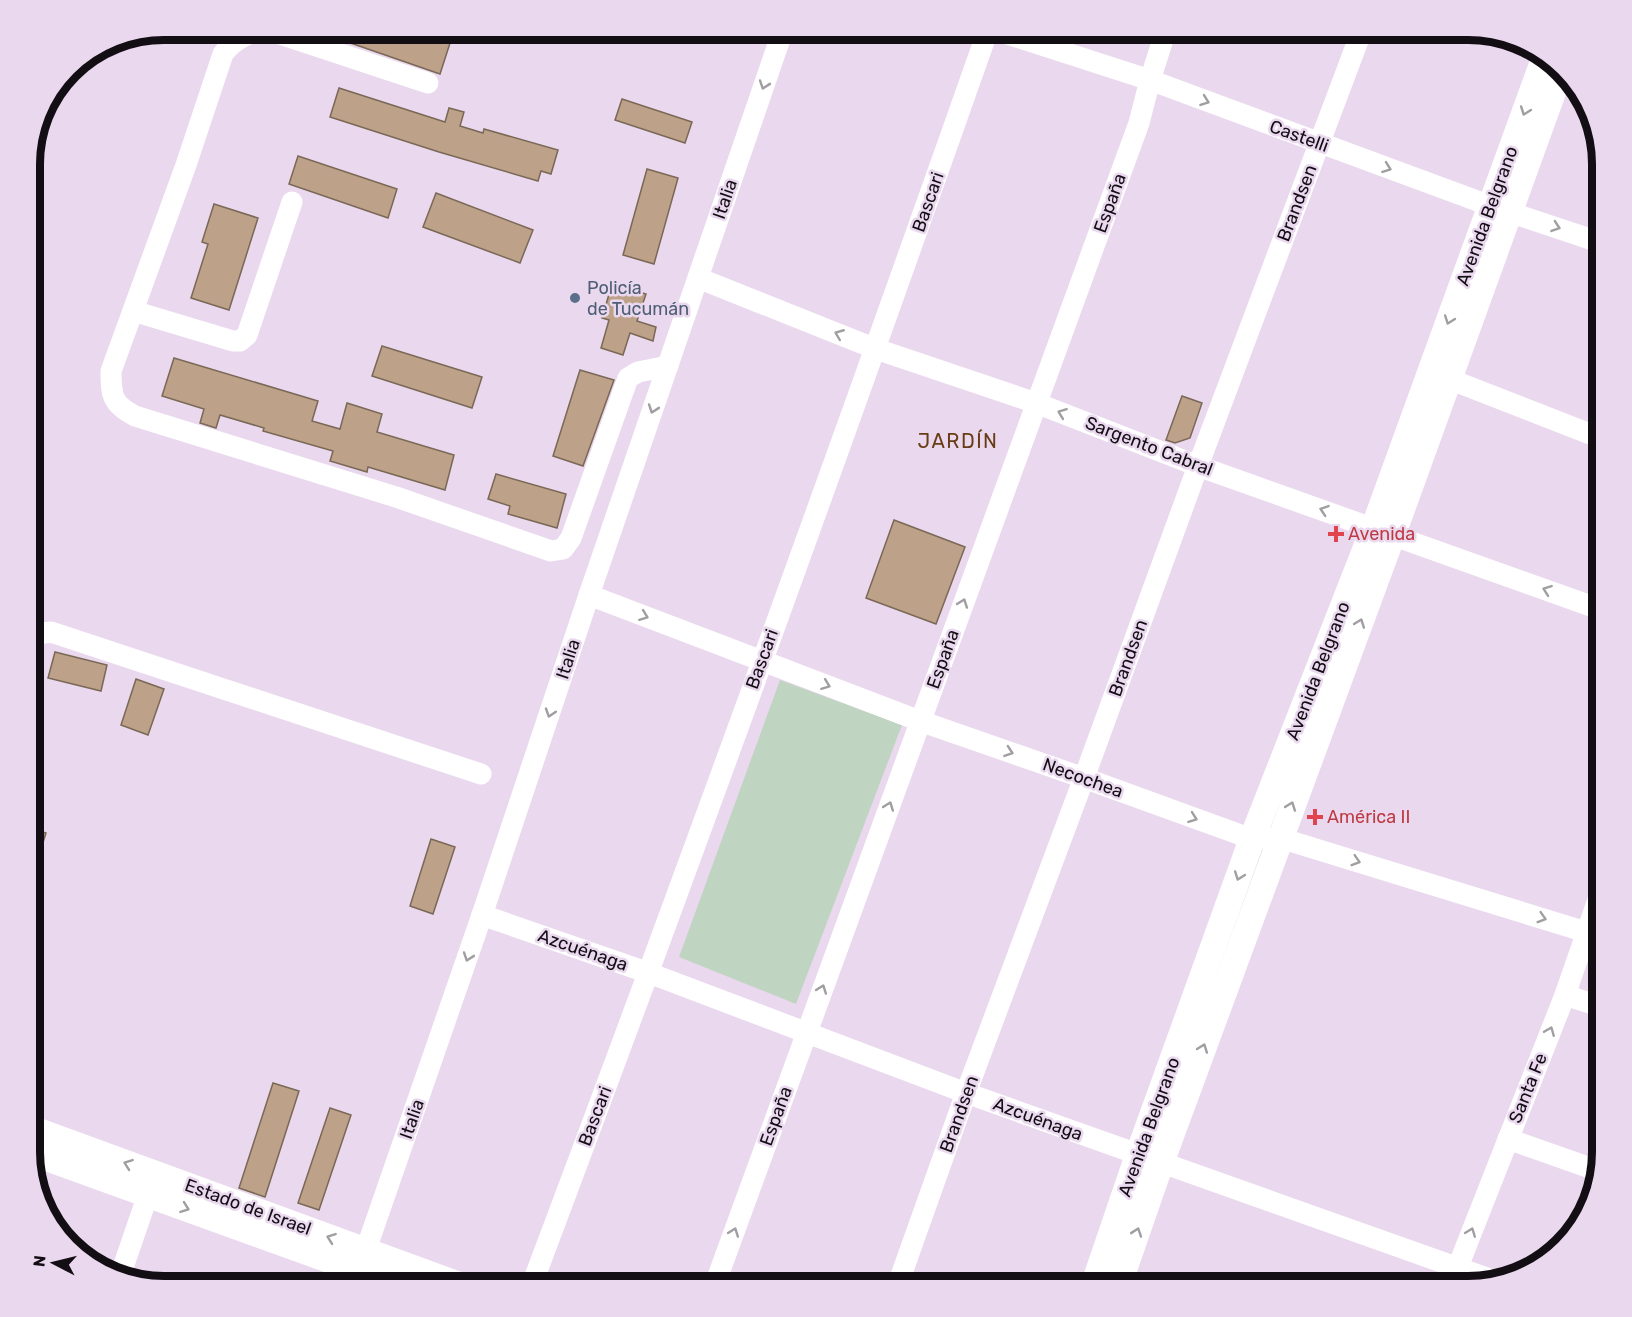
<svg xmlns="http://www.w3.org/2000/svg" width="1632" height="1317" font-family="Rubik,sans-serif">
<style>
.green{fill:#bfd5c1}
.building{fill:#bda188;stroke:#7a6857;stroke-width:1.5}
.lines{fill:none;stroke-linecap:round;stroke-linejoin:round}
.minor{stroke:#fff;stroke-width:21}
.major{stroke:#fff;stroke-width:26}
.oneway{stroke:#a19ea1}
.service-dot{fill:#5c6f8a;stroke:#ead8ee;stroke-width:2}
.health-dot{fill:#e0444e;stroke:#ead8ee;stroke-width:2}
.labels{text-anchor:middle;stroke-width:5;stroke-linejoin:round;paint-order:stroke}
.street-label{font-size:18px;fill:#130d14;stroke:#ead8ee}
.service-label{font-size:18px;fill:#4e5e75;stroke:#ead8ee;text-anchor:start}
.health-label{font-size:18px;fill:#be3a42;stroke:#ead8ee;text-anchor:start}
.neighbourhood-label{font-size:20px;letter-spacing:1.5px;fill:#683d16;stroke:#ead8ee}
.rim{fill:none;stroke:#130d14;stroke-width:8}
</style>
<rect width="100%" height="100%" fill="#ead8ee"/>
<polygon class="green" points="780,680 902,725 796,1004 679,957"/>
<g class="building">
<polygon points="313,30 432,30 452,37 440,74"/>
<polygon points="339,88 445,122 449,108 464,112 460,126 483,133 484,129 558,150 551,174 541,171 538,181 439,152 330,117"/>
<polygon points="622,99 692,122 685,143 615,120"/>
<polygon points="298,156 397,189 388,218 289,184"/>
<polygon points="647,169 678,178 654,264 623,255"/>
<polygon points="436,193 533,230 520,263 423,227"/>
<polygon points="214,204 258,218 229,310 191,298 208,244 202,242"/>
<polygon points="612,284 646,294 637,321 656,327 653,341 630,333 623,355 601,348 609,320 602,318"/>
<polygon points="382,346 482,377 472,408 372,376"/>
<polygon points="174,358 318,401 312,421 340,429 347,403 382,414 377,432 454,455 445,490 368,467 367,472 330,461 333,451 263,431 264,428 220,415 216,428 200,423 204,409 162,396"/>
<polygon points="580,370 614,380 583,466 553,456"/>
<polygon points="1182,396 1202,403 1190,438 1175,443 1166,440"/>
<polygon points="496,474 566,494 557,528 508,514 510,506 488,499"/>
<polygon points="894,520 965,547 936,624 866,598"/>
<polygon points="55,652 107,665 101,691 48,678"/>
<polygon points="136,679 164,689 148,735 121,725"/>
<polygon points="30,828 46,833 33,874 30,874"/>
<polygon points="431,839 455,847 433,914 410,906"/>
<polygon points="273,1083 299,1091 265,1197 239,1188"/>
<polygon points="330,1108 351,1115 319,1210 298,1203"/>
</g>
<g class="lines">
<g class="minor">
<path d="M263 30C246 34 233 40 223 54L186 165 111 371C111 396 112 404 135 416L396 497 551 551 563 549 571 538 628 378 638 372 668 366"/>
<polyline points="268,30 428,83"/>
<polyline points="995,30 1150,80 1491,206 1602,243"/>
<polyline points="698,278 876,349 1036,403 1198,466 1602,610"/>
<polyline points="133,311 233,341 240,341 247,335 292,202"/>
<polyline points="1449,379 1590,434"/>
<polyline points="589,595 920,721 1084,778 1252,839 1280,838 1586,932"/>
<polyline points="30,641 37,634 51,632 481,774"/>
<polyline points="482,915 649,973 966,1093 1495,1281"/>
<polyline points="1565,995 1602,1007"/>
<polyline points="1508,1139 1599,1171"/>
<polyline points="119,1279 153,1180"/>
<polyline points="353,1287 482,915 589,595 783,30"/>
<path d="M531 1287C688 870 840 450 988 30"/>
<polyline points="714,1287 1139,123 1150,80 1166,30"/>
<polyline points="897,1287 966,1093 1084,778 1198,466 1362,30"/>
<polyline points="1450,1287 1565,995 1602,888"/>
</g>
<g class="major">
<polyline points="30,1128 465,1287"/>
<polyline points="30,1152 404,1287"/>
<polyline points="1093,1287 1138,1155 1252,839 1374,527 1545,56"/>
<polyline points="1118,1287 1161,1163 1393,534 1561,70"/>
</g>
</g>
<defs><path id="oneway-chevron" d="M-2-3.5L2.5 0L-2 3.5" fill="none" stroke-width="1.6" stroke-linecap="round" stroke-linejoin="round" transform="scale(1.5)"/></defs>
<g class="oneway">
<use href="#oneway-chevron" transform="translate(764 85) rotate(109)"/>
<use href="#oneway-chevron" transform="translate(1205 101) rotate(20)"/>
<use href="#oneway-chevron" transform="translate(1525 111) rotate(110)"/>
<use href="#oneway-chevron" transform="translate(1387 168) rotate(20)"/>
<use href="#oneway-chevron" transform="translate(1556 227) rotate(19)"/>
<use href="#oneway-chevron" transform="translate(1449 320) rotate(110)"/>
<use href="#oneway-chevron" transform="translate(839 334) rotate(-158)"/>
<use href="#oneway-chevron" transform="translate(653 409) rotate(109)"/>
<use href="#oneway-chevron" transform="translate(1062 413) rotate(-159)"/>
<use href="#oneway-chevron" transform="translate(1324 510) rotate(-161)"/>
<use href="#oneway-chevron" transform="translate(1547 590) rotate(-160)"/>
<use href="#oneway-chevron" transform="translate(963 603) rotate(-70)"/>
<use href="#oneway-chevron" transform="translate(644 616) rotate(21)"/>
<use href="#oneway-chevron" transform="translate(1360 623) rotate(-70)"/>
<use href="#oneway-chevron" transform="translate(826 685) rotate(21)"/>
<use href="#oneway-chevron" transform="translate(550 713) rotate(108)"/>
<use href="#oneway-chevron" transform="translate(1009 752) rotate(19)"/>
<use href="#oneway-chevron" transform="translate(889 806) rotate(-70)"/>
<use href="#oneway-chevron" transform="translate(1291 806) rotate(-70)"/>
<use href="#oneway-chevron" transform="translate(1193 818) rotate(20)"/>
<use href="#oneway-chevron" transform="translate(1356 861) rotate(17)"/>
<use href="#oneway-chevron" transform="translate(1239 876) rotate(110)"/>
<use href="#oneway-chevron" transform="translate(1542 918) rotate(17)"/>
<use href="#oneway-chevron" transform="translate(468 957) rotate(109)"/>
<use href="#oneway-chevron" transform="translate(822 989) rotate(-70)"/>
<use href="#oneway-chevron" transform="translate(1550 1031) rotate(-68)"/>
<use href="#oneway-chevron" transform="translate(1203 1048) rotate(-70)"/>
<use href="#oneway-chevron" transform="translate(128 1164) rotate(-160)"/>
<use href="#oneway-chevron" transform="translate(185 1208) rotate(20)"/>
<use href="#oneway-chevron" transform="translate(734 1232) rotate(-70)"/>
<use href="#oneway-chevron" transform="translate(1137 1232) rotate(-71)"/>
<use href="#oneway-chevron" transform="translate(1471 1232) rotate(-69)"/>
<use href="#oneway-chevron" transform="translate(331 1238) rotate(-160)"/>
</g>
<circle class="service-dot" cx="575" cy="298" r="6"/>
<g class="health-dot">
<path d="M1333 525h6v6h6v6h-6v6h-6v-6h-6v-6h6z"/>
<path d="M1312 808h6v6h6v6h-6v6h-6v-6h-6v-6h6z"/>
</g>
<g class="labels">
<g class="street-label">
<text transform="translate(1299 136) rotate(20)" y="6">Castelli</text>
<text transform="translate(725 199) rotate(-71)" y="6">Italia</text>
<text transform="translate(928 202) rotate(-71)" y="6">Bascari</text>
<text transform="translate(1110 203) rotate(-70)" y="6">España</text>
<text transform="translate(1297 203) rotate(-69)" y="6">Brandsen</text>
<text transform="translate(1487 216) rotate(-70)" y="6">Avenida Belgrano</text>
<text transform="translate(1149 446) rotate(21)" y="6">Sargento Cabral</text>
<text transform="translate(1128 658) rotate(-70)" y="6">Brandsen</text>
<text transform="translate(568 659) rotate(-72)" y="6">Italia</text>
<text transform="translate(762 659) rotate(-70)" y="6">Bascari</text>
<text transform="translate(943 659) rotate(-70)" y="6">España</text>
<text transform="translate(1318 671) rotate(-69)" y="6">Avenida Belgrano</text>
<text transform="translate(1083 778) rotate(20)" y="6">Necochea</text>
<text transform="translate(583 950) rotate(19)" y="6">Azcuénaga</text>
<text transform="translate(1528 1088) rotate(-68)" y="6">Santa Fe</text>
<text transform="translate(959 1114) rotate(-70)" y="6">Brandsen</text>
<text transform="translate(595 1116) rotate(-69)" y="6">Bascari</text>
<text transform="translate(776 1116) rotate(-70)" y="6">España</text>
<text transform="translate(412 1119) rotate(-71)" y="6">Italia</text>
<text transform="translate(1038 1119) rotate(20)" y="6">Azcuénaga</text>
<text transform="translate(1149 1127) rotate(-70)" y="6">Avenida Belgrano</text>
<text transform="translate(248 1207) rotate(20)" y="6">Estado de Israel</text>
</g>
<g class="service-label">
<text x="587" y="294">Policía<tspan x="587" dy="21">de Tucumán</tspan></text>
</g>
<g class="health-label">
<text x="1348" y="540">Avenida</text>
<text x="1327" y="823">América II</text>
</g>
<g class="neighbourhood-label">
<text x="958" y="448">JARDÍN</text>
</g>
</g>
<path d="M0 0H1632V1317H0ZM164 40H1468A124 124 0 0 1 1592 164V1152A124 124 0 0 1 1468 1276H164A124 124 0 0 1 40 1152V164A124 124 0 0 1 164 40Z" fill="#ead8ee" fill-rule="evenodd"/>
<path class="rim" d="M164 40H1468A124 124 0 0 1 1592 164V1152A124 124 0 0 1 1468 1276H164A124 124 0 0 1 40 1152V164A124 124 0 0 1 164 40Z"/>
<g transform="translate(54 1263) rotate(277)" stroke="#ead8ee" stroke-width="4.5" paint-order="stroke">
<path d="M0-4.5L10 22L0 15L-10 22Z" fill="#130d14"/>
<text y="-9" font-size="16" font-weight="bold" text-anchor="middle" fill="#130d14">N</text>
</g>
</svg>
